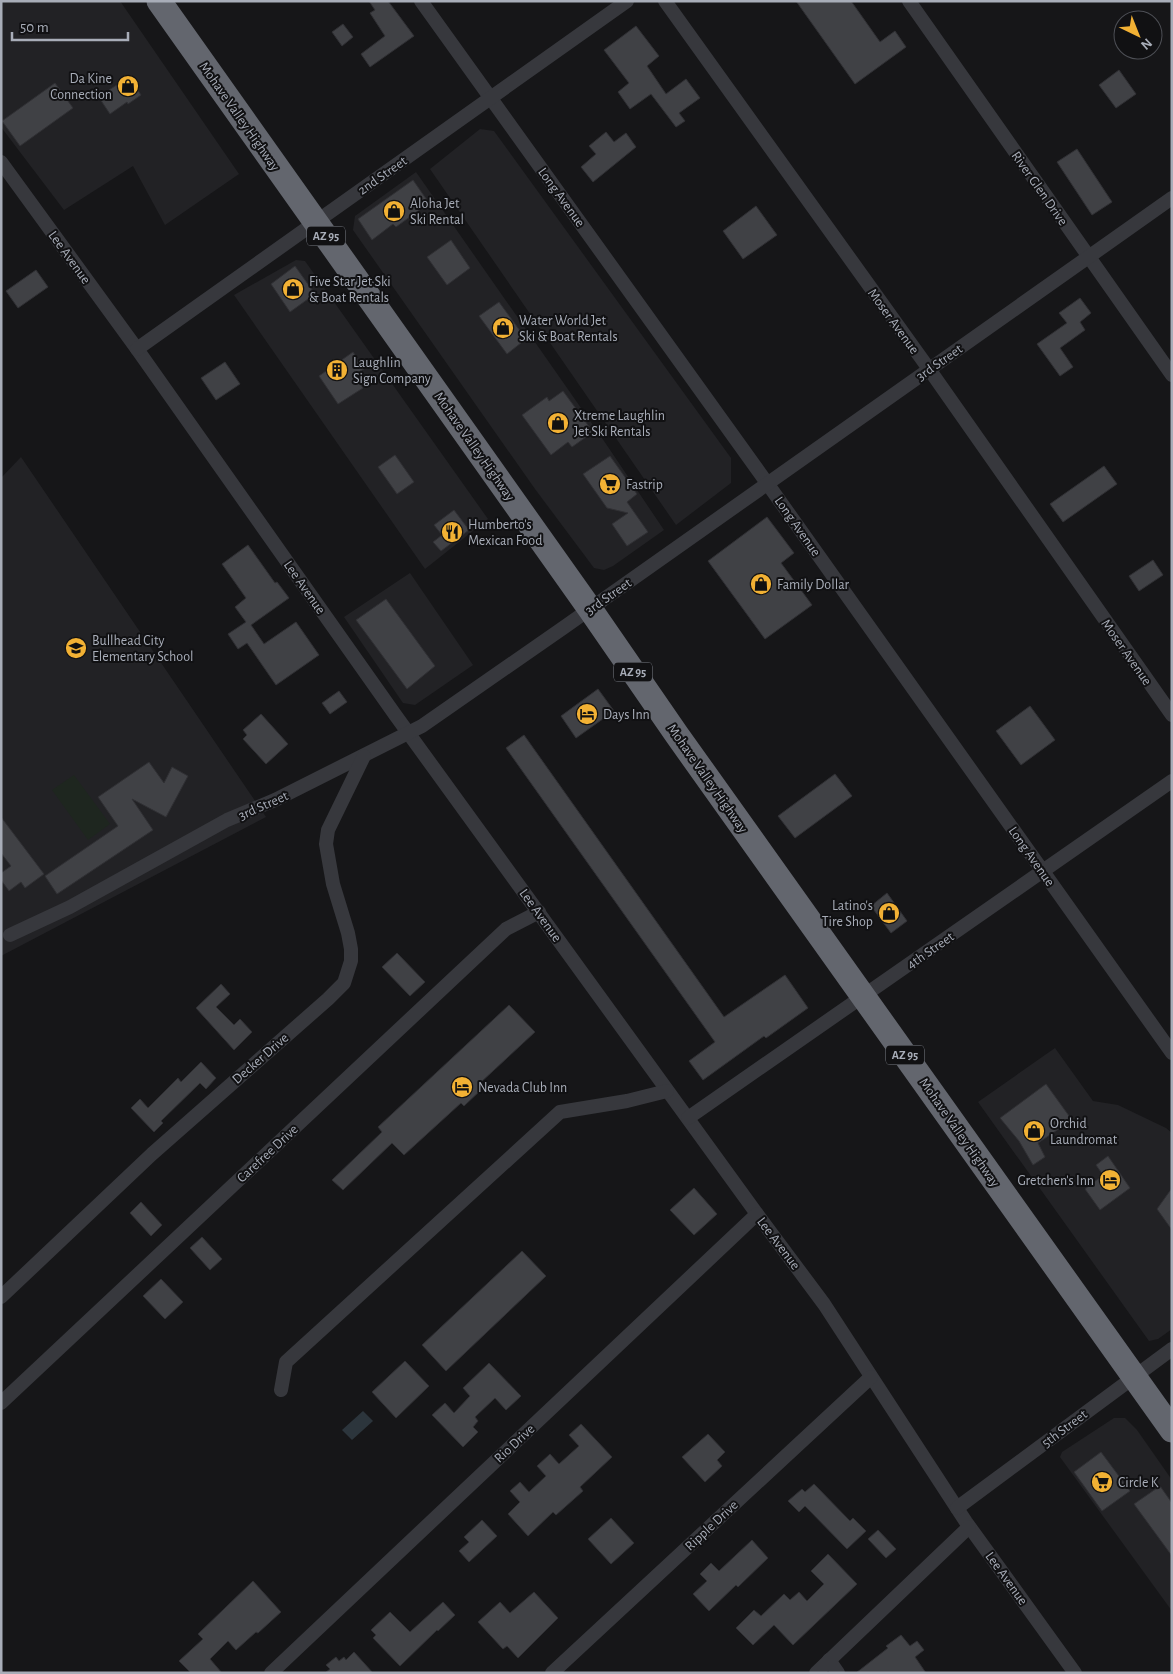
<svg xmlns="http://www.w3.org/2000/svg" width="1173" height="1674" font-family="'Alegreya Sans',sans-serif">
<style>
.built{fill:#222225}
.green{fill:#1e261f}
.water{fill:#2c353c}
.building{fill:#404145;stroke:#303034}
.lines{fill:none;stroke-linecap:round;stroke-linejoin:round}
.street{stroke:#37383d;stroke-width:14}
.highway{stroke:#63666e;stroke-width:25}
.labels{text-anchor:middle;stroke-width:4;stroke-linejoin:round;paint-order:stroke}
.shield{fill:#111113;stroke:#7b7e86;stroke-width:1}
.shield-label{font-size:12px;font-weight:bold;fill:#a8adb8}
.poi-label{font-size:14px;fill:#a8adb8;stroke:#111113;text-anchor:start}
.street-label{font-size:14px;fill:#a8adb8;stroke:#111113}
</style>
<rect width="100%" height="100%" fill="#161618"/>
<g class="built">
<polygon points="1,1 120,1 239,174 165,225 133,166 64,210 1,127"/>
<polygon points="480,129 494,131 731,458 731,483 676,525 430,169"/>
<polygon points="416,172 602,438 664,530 613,566 604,570 594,568 535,489 353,230 355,216"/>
<polygon points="296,260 305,261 488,519 425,569 234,295"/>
<polygon points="21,457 266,817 1,956 1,478"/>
<polygon points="410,573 473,665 415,705 403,703 344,617"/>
<polygon points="1055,1048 1093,1101 1118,1105 1166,1128 1172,1133 1172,1329 1158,1339 1149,1341 978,1102"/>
<polygon points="1114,1418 1125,1418 1137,1430 1172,1480 1172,1611 1060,1457 1062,1452"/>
</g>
<polygon class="green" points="74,775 110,824 88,840 52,790"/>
<polygon class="water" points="363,1411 373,1421 352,1440 342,1430"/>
<g class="building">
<polygon points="369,1 388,1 414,36 370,67 361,54 385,36 370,13 375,10"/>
<polygon points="796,1 851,1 880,42 895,31 906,47 855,84"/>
<polygon points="343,24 353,37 342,46 332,32"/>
<polygon points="636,26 659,56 647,66 666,94 686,79 700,98 679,113 685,121 676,127 651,94 630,109 618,92 629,83 604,50"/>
<polygon points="1119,70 1136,94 1116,108 1099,85"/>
<polygon points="129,77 141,95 128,104 127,102 110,114 100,99 110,92 109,90"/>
<polygon points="55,83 73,108 20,146 2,121"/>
<polygon points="606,132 614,142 626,133 636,147 593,182 581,167 596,154 589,146"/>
<polygon points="1077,149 1112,202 1092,215 1057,162"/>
<polygon points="413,180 429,203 396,227 393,224 372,240 358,219"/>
<polygon points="756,206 777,235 743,259 723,231"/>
<polygon points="451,240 470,268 447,285 427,257"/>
<polygon points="295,266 315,294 290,312 271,284"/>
<polygon points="36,270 48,287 18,308 6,291"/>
<polygon points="1080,298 1091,313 1080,322 1085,330 1060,348 1073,367 1060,376 1037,344 1067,323 1059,313"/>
<polygon points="499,302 526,339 507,354 479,316"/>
<polygon points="353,352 364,369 360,371 364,377 358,381 363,388 338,404 319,376"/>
<polygon points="225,362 240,384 216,400 201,378"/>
<polygon points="563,391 593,432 572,447 568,442 551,455 522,415 547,397 549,401"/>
<polygon points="395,455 414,482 397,494 378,467"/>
<polygon points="610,456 637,494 627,502 648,532 627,546 612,524 628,513 607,508 583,474"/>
<polygon points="1104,466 1117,484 1063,522 1050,504"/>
<polygon points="454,510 469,530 441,551 433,542 442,535 434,525"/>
<polygon points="767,517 794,553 781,563 812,605 765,639 708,561"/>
<polygon points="248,545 275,583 277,582 289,598 251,625 264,644 296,622 319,655 276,685 247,643 238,649 228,634 246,622 235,607 246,598 222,564"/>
<polygon points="1153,560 1163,575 1139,591 1129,576"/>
<polygon points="386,599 435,666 407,689 356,620"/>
<polygon points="598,689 614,711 576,738 561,716"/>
<polygon points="339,691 347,702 330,714 322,703"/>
<polygon points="1030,706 1055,740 1021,765 996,731"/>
<polygon points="261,714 288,744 266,764 243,739 247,735 243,730"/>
<polygon points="524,735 724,1017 785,975 808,1008 766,1038 764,1036 703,1080 689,1061 715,1042 506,748"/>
<polygon points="149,762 164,783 172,767 188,776 166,817 132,799 153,830 57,894 45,876 118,826 98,797"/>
<polygon points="835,774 852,796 795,838 778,816"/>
<polygon points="1,817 44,874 25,888 21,882 9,891 1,880 1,873 11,866 1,853"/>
<polygon points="887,893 907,921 891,933 871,906"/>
<polygon points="397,953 425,982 410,996 382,967"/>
<polygon points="221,984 230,994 216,1007 234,1025 240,1019 252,1032 234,1050 196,1008"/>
<polygon points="509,1005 535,1032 479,1084 483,1088 464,1106 461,1103 404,1155 392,1143 343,1190 332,1180 382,1132 378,1127"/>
<polygon points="201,1062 216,1078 206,1089 200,1083 161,1121 163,1123 154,1132 131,1108 140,1099 148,1108 178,1078 181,1082"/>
<polygon points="1046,1084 1072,1120 1038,1143 1045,1157 1033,1165 1019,1141 1000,1118"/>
<polygon points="1108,1156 1130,1188 1100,1210 1085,1189 1103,1175 1096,1165"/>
<polygon points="694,1188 717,1214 694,1235 670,1210"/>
<polygon points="1172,1188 1172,1230 1157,1209"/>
<polygon points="141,1202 162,1225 151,1236 130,1213"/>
<polygon points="202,1237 222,1259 210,1270 190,1248"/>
<polygon points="522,1251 546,1276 446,1371 422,1345"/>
<polygon points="161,1279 183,1302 165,1319 143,1296"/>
<polygon points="405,1361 429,1386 396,1418 372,1392"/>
<polygon points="489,1363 521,1396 506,1410 495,1398 475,1417 478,1421 473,1427 478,1432 463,1447 432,1415 445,1403 454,1413 470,1396 463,1388"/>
<polygon points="581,1424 612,1457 580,1487 583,1491 556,1515 553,1512 528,1536 508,1514 520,1502 510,1491 520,1482 529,1492 546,1476 537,1466 550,1454 559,1464 579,1446 569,1435"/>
<polygon points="708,1434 725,1452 717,1460 722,1466 705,1482 682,1457"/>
<polygon points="1101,1452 1130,1491 1102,1511 1074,1472"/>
<polygon points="814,1484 850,1521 853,1518 866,1531 847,1549 805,1506 799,1512 788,1501 802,1489 805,1492"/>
<polygon points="1160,1486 1172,1503 1172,1556 1134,1504"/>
<polygon points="611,1518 634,1543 611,1564 588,1539"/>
<polygon points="482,1520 497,1536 469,1562 459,1551 469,1542 464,1537"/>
<polygon points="878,1530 896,1549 886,1558 868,1539"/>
<polygon points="752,1540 768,1558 738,1587 736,1585 709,1611 693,1594 707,1581 700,1574 711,1563 719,1571"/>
<polygon points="828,1554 857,1584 793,1645 774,1625 753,1645 736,1628 754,1610 761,1616 784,1594 790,1600 799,1592 807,1601 824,1584 811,1571"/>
<polygon points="253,1581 281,1612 258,1633 256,1632 236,1650 228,1641 210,1659 222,1673 191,1673 179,1661 203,1639 198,1634"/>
<polygon points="534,1592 558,1618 518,1658 507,1646 503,1649 478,1622 500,1602 510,1613"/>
<polygon points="443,1602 455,1615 438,1631 437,1630 400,1666 373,1638 376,1635 371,1630 390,1612 410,1632"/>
<polygon points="901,1635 910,1646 917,1641 924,1650 915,1657 926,1673 856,1673 888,1648 886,1646"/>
<polygon points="354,1652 373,1673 325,1673 330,1669 326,1665 336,1657 339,1661 344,1657 346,1660"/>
</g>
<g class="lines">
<g class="street">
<polyline points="421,1 767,483 1172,1053"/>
<polyline points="665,1 929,369 1172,715"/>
<polyline points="909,1 1172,375"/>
<polyline points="1,162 137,349 396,716 757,1214 824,1304 966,1522 1075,1673"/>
<polyline points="137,349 627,1"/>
<polyline points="10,935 70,907 227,820 275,800 422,726 563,628 1172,198"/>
<polyline points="688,1118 1172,781"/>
<polyline points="1,1297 152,1154 328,999 344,983 351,961 351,949 348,933 333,884 326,844 328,830 364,756"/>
<polyline points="281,1390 286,1362 560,1112 627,1101 667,1091"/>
<polyline points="1,1403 506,929 539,912"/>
<polyline points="957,1508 1172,1349"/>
<polyline points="829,1660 838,1673"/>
<polyline points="271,1673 757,1214"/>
<polyline points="552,1673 871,1377"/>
<polyline points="816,1673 969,1527"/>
</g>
<polyline class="highway" points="159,1 590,609 677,735 1172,1430"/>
</g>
<defs>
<g id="shop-disc" transform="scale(1.125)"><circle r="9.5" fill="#f2b134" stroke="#111113"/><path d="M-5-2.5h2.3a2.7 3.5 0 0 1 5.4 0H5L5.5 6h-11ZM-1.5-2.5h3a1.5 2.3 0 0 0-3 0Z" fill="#111"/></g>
<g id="building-disc" transform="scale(1.125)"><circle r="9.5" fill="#f2b134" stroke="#111113"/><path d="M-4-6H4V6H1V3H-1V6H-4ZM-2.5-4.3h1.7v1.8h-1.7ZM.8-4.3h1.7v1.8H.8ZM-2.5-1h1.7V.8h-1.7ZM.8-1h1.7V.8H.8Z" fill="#111"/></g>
<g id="supermarket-disc" transform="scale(1.125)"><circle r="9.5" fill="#f2b134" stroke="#111113"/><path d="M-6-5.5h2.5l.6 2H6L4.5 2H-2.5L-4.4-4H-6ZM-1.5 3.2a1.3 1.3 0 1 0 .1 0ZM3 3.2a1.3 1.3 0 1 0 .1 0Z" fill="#111"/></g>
<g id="restaurant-disc" transform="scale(1.125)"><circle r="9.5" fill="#f2b134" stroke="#111113"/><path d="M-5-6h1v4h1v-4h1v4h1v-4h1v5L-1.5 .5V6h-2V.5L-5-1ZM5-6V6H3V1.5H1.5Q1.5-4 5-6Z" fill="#111"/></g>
<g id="school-disc" transform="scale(1.125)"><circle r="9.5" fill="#f2b134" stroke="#111113"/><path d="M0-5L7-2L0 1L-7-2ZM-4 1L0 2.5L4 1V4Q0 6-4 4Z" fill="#111"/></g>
<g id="hotel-disc" transform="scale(1.125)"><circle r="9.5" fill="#f2b134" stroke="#111113"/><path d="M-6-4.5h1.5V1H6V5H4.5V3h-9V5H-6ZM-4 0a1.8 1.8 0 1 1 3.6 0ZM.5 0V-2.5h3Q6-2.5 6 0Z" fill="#111"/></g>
</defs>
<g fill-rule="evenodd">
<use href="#shop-disc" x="128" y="86"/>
<use href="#shop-disc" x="394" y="211"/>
<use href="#shop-disc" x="293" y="289"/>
<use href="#shop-disc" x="503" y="328"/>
<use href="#building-disc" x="337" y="370"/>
<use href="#shop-disc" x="558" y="423"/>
<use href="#supermarket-disc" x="610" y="484"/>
<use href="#restaurant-disc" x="452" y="532"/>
<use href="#shop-disc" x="761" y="584"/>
<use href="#school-disc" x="76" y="648"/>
<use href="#hotel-disc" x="587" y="714"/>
<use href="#shop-disc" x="889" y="913"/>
<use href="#hotel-disc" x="462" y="1087"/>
<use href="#shop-disc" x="1034" y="1131"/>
<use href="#hotel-disc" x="1110" y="1180"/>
<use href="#supermarket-disc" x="1102" y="1482"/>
</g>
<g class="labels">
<g class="shield">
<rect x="307" y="226.5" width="38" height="19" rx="4"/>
<rect x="614" y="662.5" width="38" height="19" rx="4"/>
<rect x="886" y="1045.5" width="38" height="19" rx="4"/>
</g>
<g class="shield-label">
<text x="326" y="240">AZ 95</text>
<text x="633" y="676">AZ 95</text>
<text x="905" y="1059">AZ 95</text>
</g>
<g class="poi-label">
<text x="112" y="83" text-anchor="end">Da Kine<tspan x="112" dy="16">Connection</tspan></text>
<text x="410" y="208">Aloha Jet<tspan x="410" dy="16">Ski Rental</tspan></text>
<text x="309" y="286">Five Star Jet Ski<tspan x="309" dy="16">&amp; Boat Rentals</tspan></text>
<text x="519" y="325">Water World Jet<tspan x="519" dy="16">Ski &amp; Boat Rentals</tspan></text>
<text x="353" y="367">Laughlin<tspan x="353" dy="16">Sign Company</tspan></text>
<text x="574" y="420">Xtreme Laughlin<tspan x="574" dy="16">Jet Ski Rentals</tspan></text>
<text x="626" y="489">Fastrip</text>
<text x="468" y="529">Humberto's<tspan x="468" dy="16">Mexican Food</tspan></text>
<text x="777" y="589">Family Dollar</text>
<text x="92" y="645">Bullhead City<tspan x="92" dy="16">Elementary School</tspan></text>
<text x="603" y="719">Days Inn</text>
<text x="873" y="910" text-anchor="end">Latino's<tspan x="873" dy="16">Tire Shop</tspan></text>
<text x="478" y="1092">Nevada Club Inn</text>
<text x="1050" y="1128">Orchid<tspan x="1050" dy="16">Laundromat</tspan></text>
<text x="1094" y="1185" text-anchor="end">Gretchen's Inn</text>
<text x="1118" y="1487">Circle K</text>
</g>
<g class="street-label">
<text transform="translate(240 116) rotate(55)" y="5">Mohave Valley Highway</text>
<text transform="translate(382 175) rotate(-35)" y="5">2nd Street</text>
<text transform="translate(1040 188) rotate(55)" y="5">River Glen Drive</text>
<text transform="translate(562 197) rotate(54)" y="5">Long Avenue</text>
<text transform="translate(70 257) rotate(54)" y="5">Lee Avenue</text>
<text transform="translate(894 321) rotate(54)" y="5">Moser Avenue</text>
<text transform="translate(939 362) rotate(-35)" y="5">3rd Street</text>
<text transform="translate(475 446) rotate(55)" y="5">Mohave Valley Highway</text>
<text transform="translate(798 526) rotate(55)" y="5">Long Avenue</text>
<text transform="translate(305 587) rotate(55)" y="5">Lee Avenue</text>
<text transform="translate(608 596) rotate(-35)" y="5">3rd Street</text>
<text transform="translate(1127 652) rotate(55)" y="5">Moser Avenue</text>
<text transform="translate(708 778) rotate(55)" y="5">Mohave Valley Highway</text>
<text transform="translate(263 805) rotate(-24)" y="5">3rd Street</text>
<text transform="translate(1032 856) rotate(55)" y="5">Long Avenue</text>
<text transform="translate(541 915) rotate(54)" y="5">Lee Avenue</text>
<text transform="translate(930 950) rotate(-35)" y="5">4th Street</text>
<text transform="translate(260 1058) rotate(-41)" y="5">Decker Drive</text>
<text transform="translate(960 1132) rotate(55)" y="5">Mohave Valley Highway</text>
<text transform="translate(267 1153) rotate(-43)" y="5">Carefree Drive</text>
<text transform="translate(779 1243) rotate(53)" y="5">Lee Avenue</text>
<text transform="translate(1064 1428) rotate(-37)" y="5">5th Street</text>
<text transform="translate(514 1443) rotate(-43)" y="5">Rio Drive</text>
<text transform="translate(711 1525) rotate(-43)" y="5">Ripple Drive</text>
<text transform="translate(1007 1578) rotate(54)" y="5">Lee Avenue</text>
</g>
</g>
<rect width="1173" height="1674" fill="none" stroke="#a8adb8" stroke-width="5"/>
<g transform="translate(1138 35) rotate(137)"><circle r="24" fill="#111113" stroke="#4d4f55"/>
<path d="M0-4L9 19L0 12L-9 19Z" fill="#f2b134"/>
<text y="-8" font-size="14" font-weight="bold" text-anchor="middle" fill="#a8adb8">N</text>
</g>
<path d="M12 32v8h116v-8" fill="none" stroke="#a8adb8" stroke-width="2.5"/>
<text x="20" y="32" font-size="15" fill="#a8adb8" stroke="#111113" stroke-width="4" paint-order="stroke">50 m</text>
</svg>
